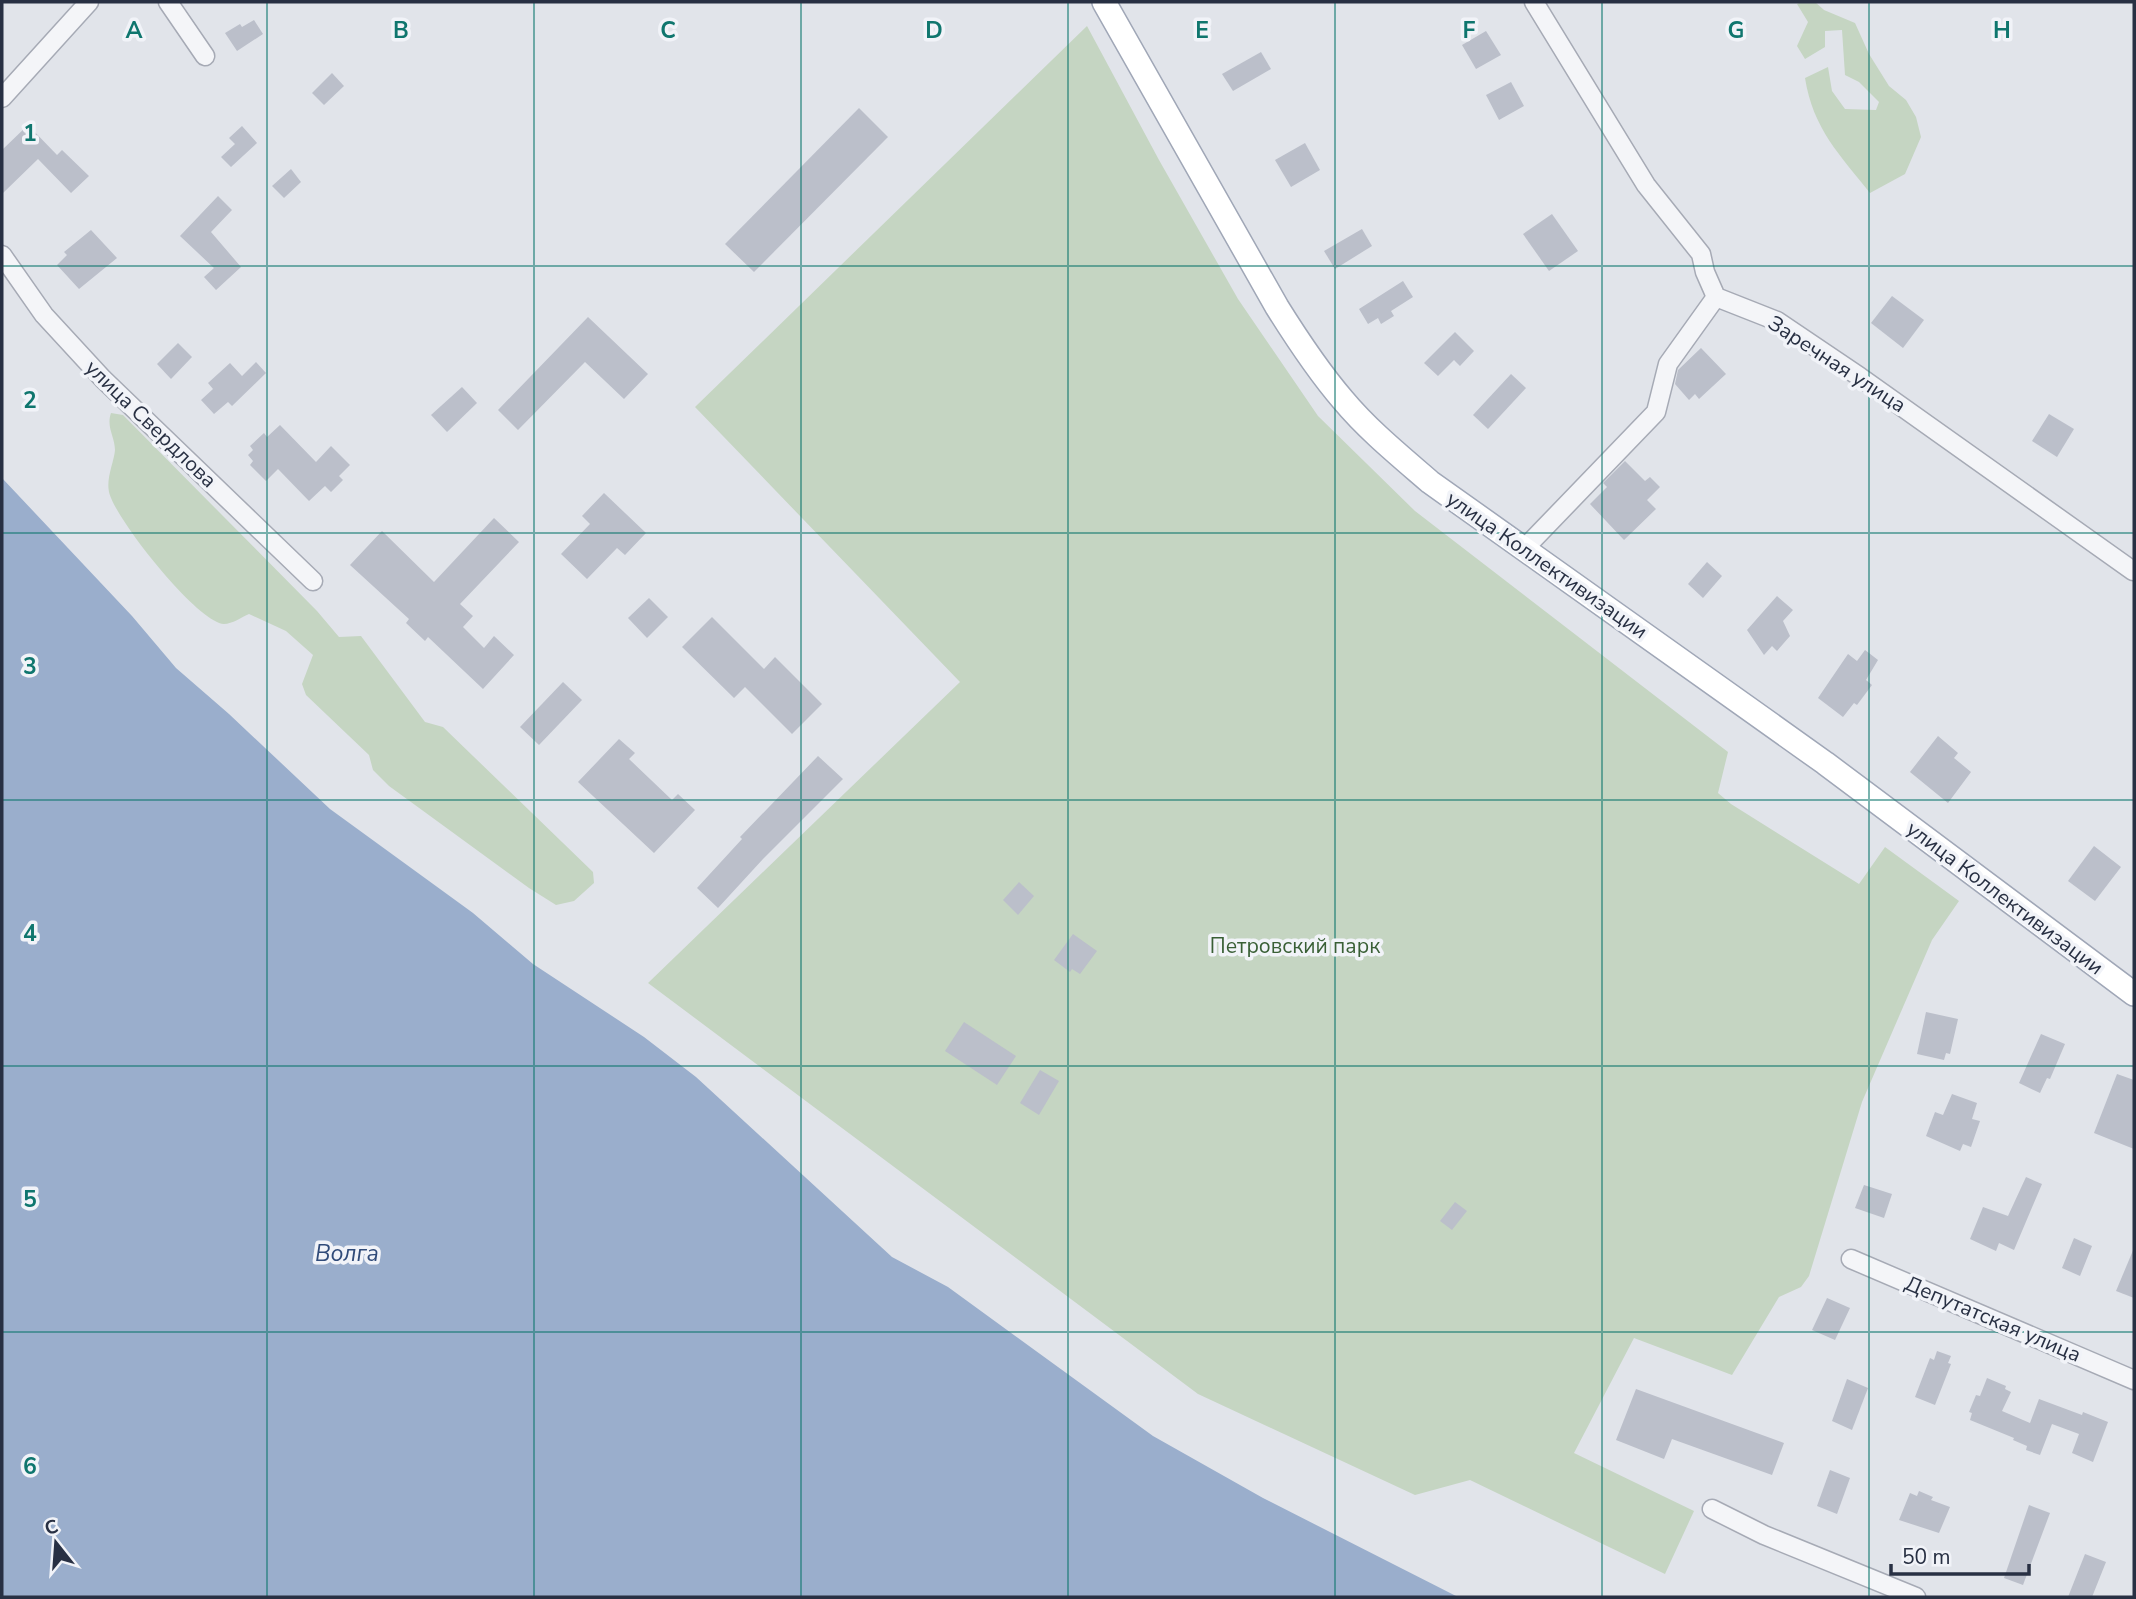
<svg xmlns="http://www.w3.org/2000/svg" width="2136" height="1599" font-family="'Nunito Sans',sans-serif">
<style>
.green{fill:#c5d5c2}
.water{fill:#9aaecc}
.building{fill:#bbbfca}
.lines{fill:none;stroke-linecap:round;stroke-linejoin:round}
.minor-casing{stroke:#a6aab5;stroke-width:21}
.major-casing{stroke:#a0a7b7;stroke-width:26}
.minor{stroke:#f4f5f8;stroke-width:18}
.major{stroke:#fff;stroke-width:23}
.grid{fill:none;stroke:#0f766e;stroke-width:2;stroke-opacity:0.55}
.labels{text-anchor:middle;stroke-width:7;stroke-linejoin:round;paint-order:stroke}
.street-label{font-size:21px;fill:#283043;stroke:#f1f3f8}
.park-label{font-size:21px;fill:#395f35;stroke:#f1f3f8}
.water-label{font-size:23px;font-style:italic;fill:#304b79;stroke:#f1f3f8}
.grid-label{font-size:23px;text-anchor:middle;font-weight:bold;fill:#0f766e;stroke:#f1f3f8;stroke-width:7;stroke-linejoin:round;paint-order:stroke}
</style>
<rect width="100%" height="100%" fill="#e1e4ea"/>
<g class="green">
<path d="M1801 2H1815L1824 10 1855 23 1869 54 1889 86 1906 100 1916 117 1921 137 1905 174 1870 193C1840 155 1813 129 1805 78L1828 67 1832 91 1845 109 1876 110 1879 102 1859 82 1845 75 1842 30 1825 31V47L1805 59 1797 46 1808 22 1797 4Z"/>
<polygon points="1087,26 1159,160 1238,299 1318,416 1415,511 1728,752 1718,793 1731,804 1859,884 1885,847 1959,901 1932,940 1862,1102 1809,1276 1801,1287 1779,1297 1732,1375 1634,1338 1574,1453 1694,1511 1665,1574 1470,1480 1415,1495 1198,1394 648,983 960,682 695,407"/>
<path d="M111 413 123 415 317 611 339 637 361 636 425 722 443 727 593 872 594 883 574 901 556 905 529 888 389 786 373 770 369 755 306 695 302 684 313 655 286 631 249 614C242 617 232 624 224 624 198 623 115 519 109 492 106 478 114 462 115 450 115 437 106 427 111 413Z"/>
</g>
<polygon class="water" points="2,478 132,616 176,668 229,714 330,809 473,913 533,964 644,1037 696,1077 892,1257 948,1287 1153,1436 1263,1498 1458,1597 2,1597"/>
<g class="building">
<polygon points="254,20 263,34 237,51 225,33 240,24 242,27"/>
<polygon points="1486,31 1501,55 1476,69 1462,45"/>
<polygon points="1261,52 1271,69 1233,91 1222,74"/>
<polygon points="332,73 344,86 324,105 312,93"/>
<polygon points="1511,82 1524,106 1499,120 1486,95"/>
<polygon points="859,108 888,137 754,272 725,244"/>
<polygon points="28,125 57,155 62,150 89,176 71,193 38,159 2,194 2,150"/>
<polygon points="242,126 257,143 231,167 221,157 235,144 229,138"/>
<polygon points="1305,143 1320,170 1291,187 1275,160"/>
<polygon points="291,169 301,182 284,198 272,186"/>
<polygon points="218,196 232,210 211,232 241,267 216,290 204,277 214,268 180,236"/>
<polygon points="1552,214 1578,251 1549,271 1523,234"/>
<polygon points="1362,229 1372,246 1335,269 1324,251"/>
<polygon points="91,230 117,258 79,289 57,265 67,255 64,252"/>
<polygon points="1403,281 1413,297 1391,311 1394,316 1381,324 1378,318 1368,324 1359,309"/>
<polygon points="1892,296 1924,320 1903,348 1871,323"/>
<polygon points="588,317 648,374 624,399 585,362 518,430 498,410"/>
<polygon points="1455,332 1474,351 1460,366 1454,360 1438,376 1424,363"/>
<polygon points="178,343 192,357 171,379 157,364"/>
<polygon points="1701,348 1726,374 1699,399 1695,394 1689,400 1675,384 1678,370"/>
<polygon points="256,362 266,373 232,406 228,402 214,414 201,400 213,389 208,383 230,363 242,376"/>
<polygon points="1511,374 1526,388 1488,429 1473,415"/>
<polygon points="462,387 477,403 447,432 431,415"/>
<polygon points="2049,414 2074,429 2057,457 2032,441"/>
<polygon points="280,425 316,462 331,446 350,465 339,476 343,480 331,492 325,486 309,501 278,469 266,481 250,465 253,461 248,455 253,450 250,446 264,433 267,437"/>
<polygon points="1625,461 1645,481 1650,477 1660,487 1647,500 1656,509 1624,540 1590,504 1607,487 1603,483"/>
<polygon points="604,493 646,533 625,555 617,548 587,579 561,554 590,524 582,516"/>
<polygon points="494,518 519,542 460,604 473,616 463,627 484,648 494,636 514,655 483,689 428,637 425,641 406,623 409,619 350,565 382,531 434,582"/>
<polygon points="1707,562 1722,576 1703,598 1688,584"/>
<polygon points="1777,596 1793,610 1783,621 1790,636 1777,651 1772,646 1764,655 1747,630"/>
<polygon points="649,598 668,617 647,638 628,618"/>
<polygon points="712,617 764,669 775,657 822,704 792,734 745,687 734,698 682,647"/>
<polygon points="1865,650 1878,660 1866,680 1872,685 1857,705 1854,703 1843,717 1818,698 1848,654 1857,661"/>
<polygon points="563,682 582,700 539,745 520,727"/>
<polygon points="1938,736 1958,753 1954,758 1971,772 1948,803 1910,772"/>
<polygon points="619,739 635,753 629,759 672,800 678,794 695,810 654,853 578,782"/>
<polygon points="818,756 843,779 763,859 718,908 697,888 742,839 740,837"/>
<polygon points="2094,846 2121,867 2095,901 2068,881"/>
<polygon points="1019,882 1034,896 1018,915 1003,900"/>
<polygon points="1073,934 1097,951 1080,974 1072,969 1070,972 1054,960"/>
<polygon points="1926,1012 1958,1019 1950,1054 1946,1053 1944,1060 1917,1054"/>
<polygon points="964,1022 1016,1056 997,1085 945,1051"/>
<polygon points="2041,1034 2065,1044 2050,1079 2047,1078 2040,1093 2019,1083"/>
<polygon points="1040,1070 1059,1081 1039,1115 1020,1103"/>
<polygon points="2117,1074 2134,1080 2134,1149 2094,1133"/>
<polygon points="1952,1094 1977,1103 1972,1119 1980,1121 1971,1147 1963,1144 1960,1151 1926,1136 1935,1112 1943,1115"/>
<polygon points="2026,1177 2042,1184 2014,1250 1999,1243 1996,1251 1970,1239 1983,1207 2008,1216"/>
<polygon points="1864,1185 1892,1194 1884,1218 1855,1208"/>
<polygon points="1455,1202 1467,1211 1452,1230 1440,1221"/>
<polygon points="2074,1238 2092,1246 2080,1276 2062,1268"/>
<polygon points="2134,1248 2134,1298 2116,1291"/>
<polygon points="1827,1298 1850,1308 1835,1340 1812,1330"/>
<polygon points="1937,1351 1951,1356 1948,1363 1951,1364 1935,1405 1915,1397 1930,1358 1934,1360"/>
<polygon points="1987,1378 2006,1386 2005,1389 2011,1392 2002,1411 2030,1423 2039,1399 2082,1415 2083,1412 2108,1422 2093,1462 2072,1453 2079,1434 2052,1424 2040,1455 2026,1450 2027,1446 2013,1440 2014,1438 1970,1420 1972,1413 1969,1412 1976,1395 1980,1396"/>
<polygon points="1847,1379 1868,1388 1852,1430 1832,1421"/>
<polygon points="1636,1389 1784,1443 1772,1475 1672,1439 1664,1459 1616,1440"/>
<polygon points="1830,1470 1850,1478 1837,1514 1817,1506"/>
<polygon points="1919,1491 1933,1497 1931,1500 1950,1507 1939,1533 1899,1520 1910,1493 1917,1496"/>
<polygon points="2029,1505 2050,1513 2023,1585 2004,1578"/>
<polygon points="2085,1554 2106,1562 2092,1597 2068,1597"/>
</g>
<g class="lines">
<g class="minor-casing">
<g id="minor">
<polyline points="168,2 205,56"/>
<polyline points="1534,2 1646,185 1701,254 1705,272 1716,297 1777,321 1860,377 2133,571"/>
<polyline points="2,98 89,2"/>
<polyline points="2,255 44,315 103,379 313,581"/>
<polyline points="1524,549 1656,412 1668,364 1716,297"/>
<polyline points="1851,1259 2134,1380"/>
<polyline points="1712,1509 1764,1535 1916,1597"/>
</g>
</g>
<g class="major-casing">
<path id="major" d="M1104 2 1277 307C1297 339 1318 371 1343 400 1368 430 1400 456 1430 482L1825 763 2134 994"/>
</g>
<use href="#minor" class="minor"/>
<use href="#major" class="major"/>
</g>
<path class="grid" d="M267 2V1597M534 2V1597M801 2V1597M1068 2V1597M1335 2V1597M1602 2V1597M1869 2V1597M2 266H2134M2 533H2134M2 800H2134M2 1066H2134M2 1332H2134"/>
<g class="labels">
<g class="street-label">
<text transform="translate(1837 364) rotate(33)" y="7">Заречная улица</text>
<text transform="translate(151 424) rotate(44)" y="7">улица Свердлова</text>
<text transform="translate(1547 565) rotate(35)" y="7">улица Коллективизации</text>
<text transform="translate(2005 898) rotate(37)" y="7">улица Коллективизации</text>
<text transform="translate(1993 1319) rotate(23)" y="7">Депутатская улица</text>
</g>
<g class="park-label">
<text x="1295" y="953">Петровский парк</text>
</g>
<g class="water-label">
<text x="347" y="1261">Волга</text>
</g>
</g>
<g class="grid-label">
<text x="134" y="38">A</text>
<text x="401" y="38">B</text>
<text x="668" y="38">C</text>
<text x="934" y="38">D</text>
<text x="1202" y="38">E</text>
<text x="1469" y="38">F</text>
<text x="1736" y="38">G</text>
<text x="2002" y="38">H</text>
<text x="30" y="141">1</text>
<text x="30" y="408">2</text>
<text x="30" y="674">3</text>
<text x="30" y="941">4</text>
<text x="30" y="1207">5</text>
<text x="30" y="1474">6</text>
</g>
<rect width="2136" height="1599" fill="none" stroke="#283043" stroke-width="7"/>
<g transform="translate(56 1543) rotate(343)" stroke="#f1f3f8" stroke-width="5" paint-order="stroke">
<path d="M0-5L12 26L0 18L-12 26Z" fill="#283043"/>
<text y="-10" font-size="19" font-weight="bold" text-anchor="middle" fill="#283043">С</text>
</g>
<path d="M1891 1564v10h138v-10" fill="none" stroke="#283043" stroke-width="3.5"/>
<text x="1902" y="1564" font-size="21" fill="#283043" stroke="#f1f3f8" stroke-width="5" paint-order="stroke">50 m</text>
</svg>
